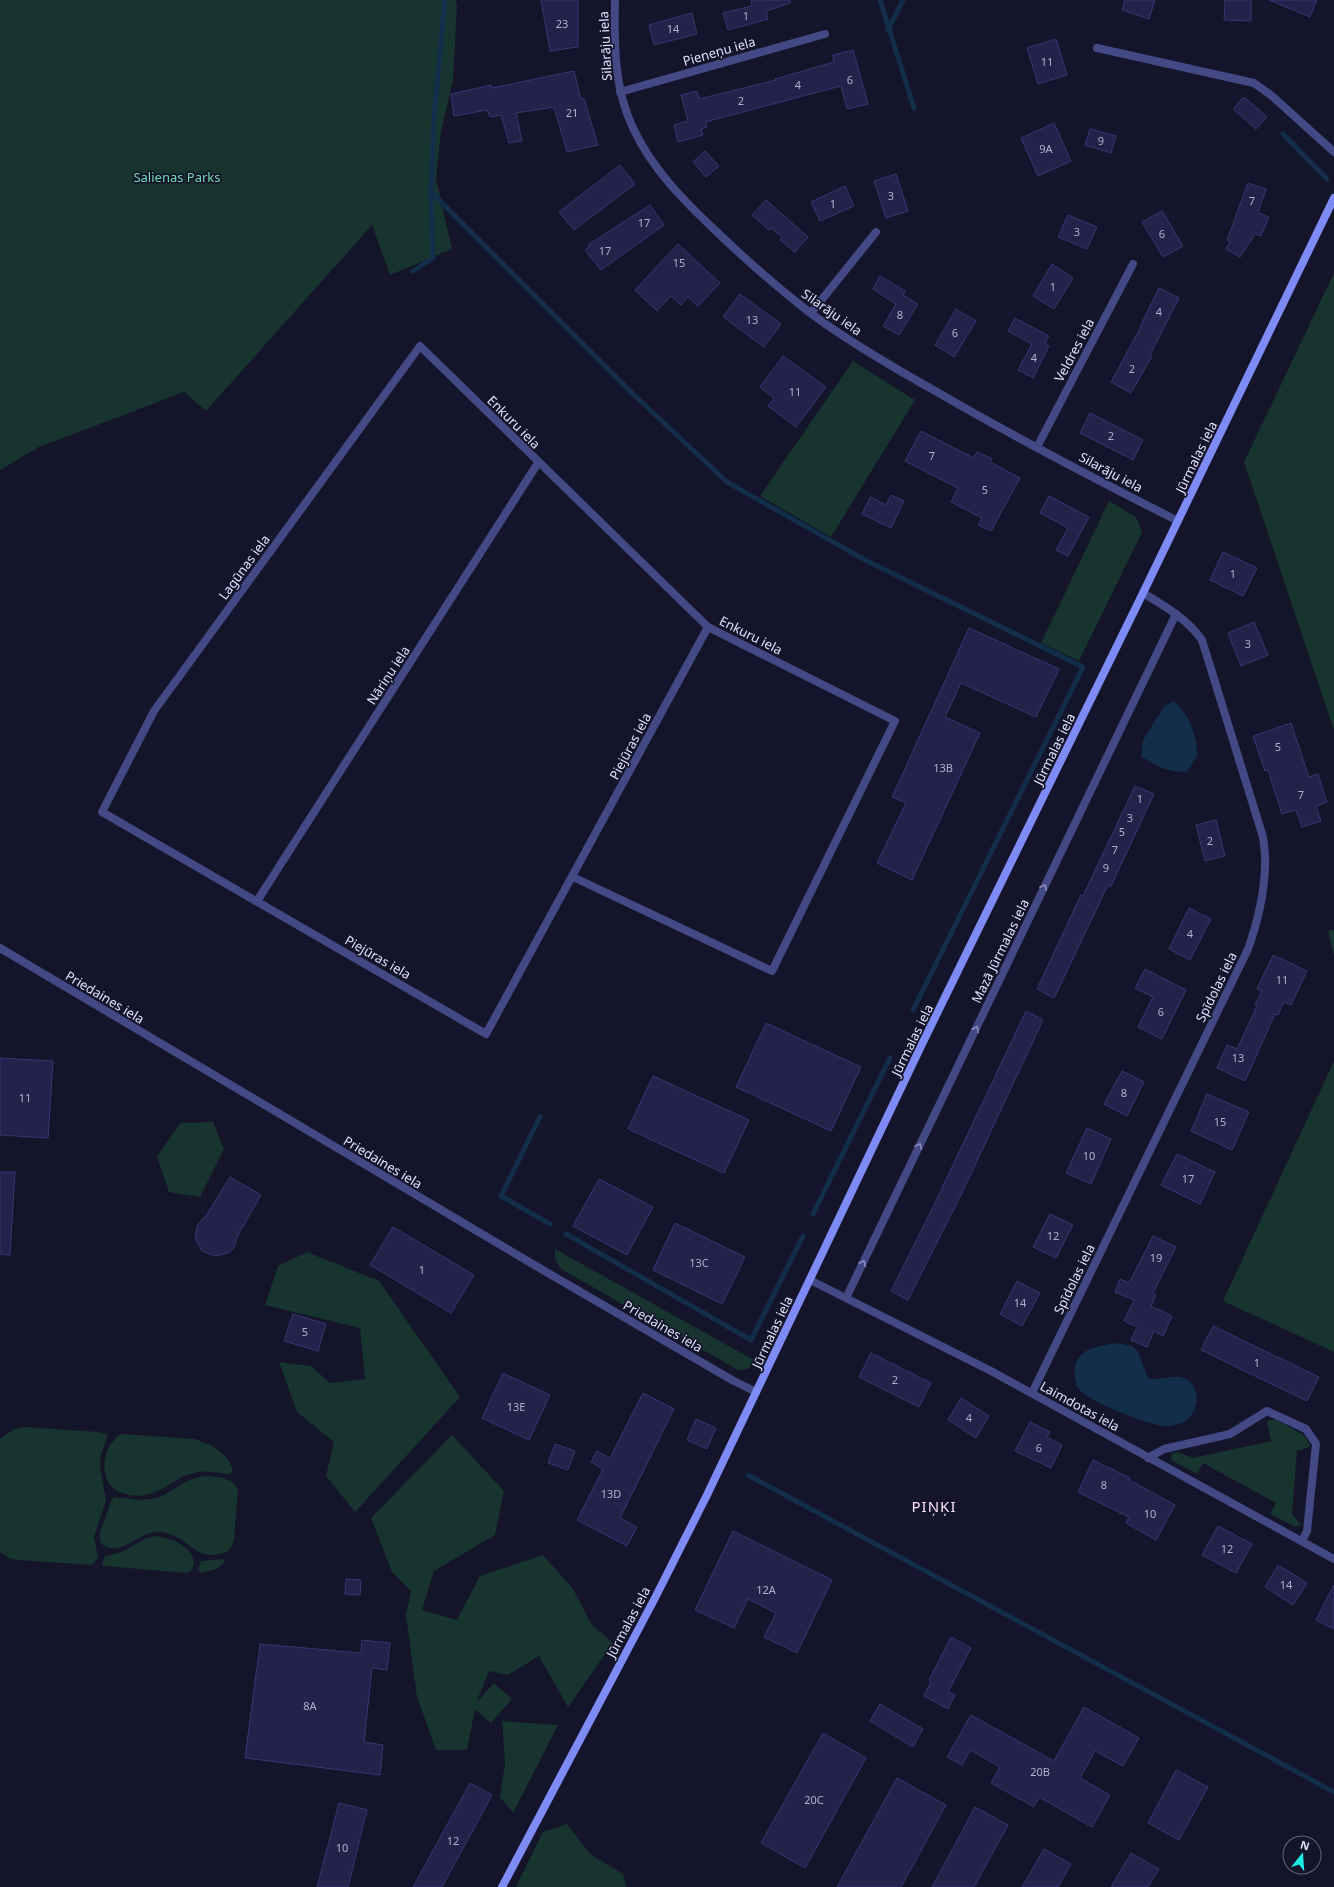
<svg xmlns="http://www.w3.org/2000/svg" width="1334" height="1887" font-family="'Noto Sans',sans-serif">
<style>
.green{fill:#17342f}
.water{fill:#122e4a}
.lines{fill:none;stroke-linecap:round;stroke-linejoin:round}
.stream{stroke:#122e4a;stroke-width:5}
.building{fill:#24214a;stroke:#393574}
.minor{stroke:#434985;stroke-width:8}
.tertiary{stroke:#434985;stroke-width:8}
.secondary{stroke:#7e8bf5;stroke-width:8}
.oneway{stroke:#898dbb}
.labels{text-anchor:middle;stroke-width:3.5;stroke-linejoin:round;paint-order:stroke}
.number-label{font-size:11px;fill:#b0b0d0}
.street-label{font-size:13px;fill:#dfe0fc;stroke:#14142a}
.park-label{font-size:13px;fill:#70d8b0;stroke:#14142a}
.quarter-label{font-size:15px;letter-spacing:1px;fill:#fde1f6;stroke:#14142a}
</style>
<rect width="100%" height="100%" fill="#14142a"/>
<g class="green">
<polygon points="0,0 456,0 457,6 453,80 441,132 436,179 452,249 390,275 372,225 206,411 184,392 39,447 0,470"/>
<polygon points="1334,273 1334,730 1244,462"/>
<polygon points="853,361 915,400 831,537 760,496"/>
<polygon points="1109,501 1136,517 1142,532 1079,661 1041,643"/>
<polygon points="1334,929 1334,956 1328,931"/>
<polygon points="1334,1061 1334,1352 1223,1301"/>
<polygon points="213,1122 224,1149 200,1197 169,1192 157,1157 180,1123"/>
<polygon points="555,1249 754,1360 748,1369 738,1370 724,1362 561,1269 555,1258"/>
<polygon points="307,1252 379,1281 460,1397 355,1512 326,1476 334,1442 297,1412 279,1362 311,1366 330,1383 365,1379 360,1328 265,1305 278,1266"/>
<polygon points="1275,1419 1305,1436 1310,1445 1310,1447 1297,1451 1292,1514 1301,1525 1296,1527 1270,1514 1276,1503 1203,1463 1197,1474 1171,1460 1172,1454 1178,1452 1193,1458 1271,1441 1267,1421"/>
<polygon points="25,1427 98,1432 108,1435 101,1455 100,1466 106,1500 94,1537 98,1558 92,1565 18,1560 9,1558 0,1552 0,1439 14,1429"/>
<path d="M121 1434 194 1439C211 1444 227 1452 233 1470L230 1474C218 1474 207 1469 194 1473 169 1479 158 1500 129 1495 122 1493 115 1491 110 1485 105 1478 103 1468 105 1459 107 1448 112 1440 121 1434Z"/>
<polygon points="452,1435 504,1491 495,1535 434,1571 422,1610 457,1620 480,1576 543,1555 573,1589 592,1625 613,1643 568,1707 539,1656 508,1675 489,1671 476,1703 494,1683 512,1699 491,1723 475,1709 467,1750 436,1750 417,1697 406,1615 411,1591 392,1572 371,1518"/>
<path d="M205 1476C217 1477 232 1477 238 1489L234 1541 229 1551C193 1566 190 1533 159 1532 137 1531 119 1561 100 1542V1532L112 1499 115 1497C129 1498 141 1502 156 1498 175 1492 182 1479 205 1476Z"/>
<path d="M156 1536C172 1538 199 1549 193 1569L187 1573 104 1566 102 1564 105 1556 122 1552 146 1538Z"/>
<polygon points="223,1559 225,1562 217,1569 201,1573 198,1570 201,1561"/>
<polygon points="502,1721 558,1725 513,1813 500,1797 505,1762"/>
<polygon points="567,1824 590,1854 623,1874 626,1887 516,1887 543,1832"/>
</g>
<g class="water">
<path d="M1173 701C1190 713 1195 735 1198 755L1187 772C1169 772 1156 767 1141 756L1143 740 1164 707Z"/>
<path d="M1116 1343 1132 1346 1138 1352 1148 1378C1162 1382 1175 1373 1186 1379 1202 1388 1199 1413 1184 1422 1180 1424 1171 1426 1166 1426 1151 1426 1085 1401 1078 1388 1075 1383 1074 1374 1075 1367 1078 1348 1100 1346 1116 1343Z"/>
</g>
<g class="lines">
<g class="stream">
<polyline points="880,0 914,108"/>
<polyline points="888,30 903,0"/>
<polyline points="1283,134 1327,179"/>
<polyline points="431,192 633,394 727,482 865,560 1083,667 913,1010"/>
<polyline points="413,271 433,258 431,192 434,117 445,0"/>
<polyline points="540,1117 501,1196 550,1224"/>
<polyline points="813,1214 890,1058"/>
<polyline points="566,1234 751,1340 803,1236"/>
<polyline points="748,1475 1334,1792"/>
</g>
</g>
<g class="building">
<polygon points="541,0 578,0 578,47 550,51"/>
<polygon points="751,0 790,0 790,3 766,11 768,19 728,30 723,13 752,6"/>
<polygon points="1125,0 1155,0 1149,19 1122,10"/>
<polygon points="1225,0 1251,0 1251,21 1224,20"/>
<polygon points="1269,0 1317,0 1310,17"/>
<polygon points="692,13 697,34 654,45 649,25"/>
<polygon points="1056,39 1067,75 1038,84 1027,48"/>
<polygon points="853,50 868,104 847,109 841,86 705,122 707,127 701,129 703,135 678,142 674,125 688,121 681,95 697,91 699,99 776,80 775,79 834,62 833,55"/>
<polygon points="574,71 581,99 584,99 598,145 567,152 554,107 516,113 522,141 509,143 501,115 490,117 487,110 454,116 451,94 491,85 492,88"/>
<polygon points="1244,97 1267,117 1256,129 1233,109"/>
<polygon points="1054,123 1071,161 1038,176 1021,138"/>
<polygon points="1090,129 1116,136 1111,153 1085,145"/>
<polygon points="705,151 719,166 706,177 693,162"/>
<polygon points="620,165 635,184 574,230 559,212"/>
<polygon points="896,174 908,211 886,218 874,181"/>
<polygon points="1248,183 1266,189 1258,213 1269,217 1261,236 1255,234 1240,257 1226,249 1230,242 1227,240"/>
<polygon points="845,186 854,206 820,221 811,202"/>
<polygon points="766,200 808,237 795,252 780,240 782,237 771,228 769,230 752,215"/>
<polygon points="650,205 664,225 601,270 585,250 589,247 588,245"/>
<polygon points="1162,211 1183,246 1163,257 1142,222"/>
<polygon points="1068,215 1097,227 1087,249 1058,237"/>
<polygon points="678,244 720,283 698,306 688,297 681,305 671,296 657,311 635,290"/>
<polygon points="1052,264 1073,278 1054,309 1033,296"/>
<polygon points="880,276 905,291 903,295 918,304 899,335 883,326 896,304 873,289"/>
<polygon points="1159,288 1179,298 1150,355 1152,356 1131,393 1111,382 1141,327 1140,327"/>
<polygon points="740,294 781,324 764,347 723,317"/>
<polygon points="956,309 976,321 954,357 935,345"/>
<polygon points="1015,318 1049,336 1045,343 1049,346 1033,378 1018,370 1032,344 1008,331"/>
<polygon points="783,356 826,387 796,427 768,406 774,398 760,387"/>
<polygon points="1090,413 1143,440 1133,460 1080,433"/>
<polygon points="921,431 974,458 977,452 992,459 990,462 1020,478 991,531 978,525 982,518 951,502 958,488 905,461"/>
<polygon points="891,495 904,501 891,528 862,514 870,497 886,505"/>
<polygon points="1049,496 1089,517 1068,556 1056,550 1068,528 1040,513"/>
<polygon points="1223,552 1257,568 1243,596 1210,580"/>
<polygon points="1254,622 1268,655 1241,666 1228,633"/>
<polygon points="969,628 1059,669 1036,717 961,683 945,717 980,733 912,880 877,863 906,803 892,797"/>
<polygon points="1291,723 1309,777 1318,774 1327,802 1316,806 1321,821 1302,827 1296,810 1282,814 1268,770 1265,771 1253,736"/>
<polygon points="1135,786 1154,794 1111,886 1108,885 1054,998 1037,989 1081,895 1083,896"/>
<polygon points="1216,820 1225,856 1205,861 1196,825"/>
<polygon points="1189,908 1211,919 1190,960 1169,949"/>
<polygon points="1273,955 1307,971 1291,1005 1284,1002 1278,1015 1275,1014 1245,1081 1217,1068 1227,1045 1237,1049 1257,1006 1255,1005 1262,991 1257,989"/>
<polygon points="1145,969 1186,990 1162,1039 1138,1027 1153,997 1135,988"/>
<polygon points="1026,1011 1043,1020 961,1195 908,1300 891,1291 934,1205"/>
<polygon points="766,1023 861,1067 831,1131 736,1087"/>
<polygon points="0,1058 53,1061 48,1138 0,1135"/>
<polygon points="1122,1071 1144,1082 1127,1116 1104,1104"/>
<polygon points="653,1076 749,1120 724,1173 628,1129"/>
<polygon points="1207,1094 1249,1112 1232,1150 1191,1131"/>
<polygon points="1087,1128 1111,1139 1091,1184 1066,1173"/>
<polygon points="1177,1154 1215,1172 1200,1204 1161,1185"/>
<polygon points="0,1172 15,1172 10,1255 0,1254"/>
<polygon points="230,1177 261,1195 238,1235 234,1248 228,1253 215,1256 202,1251 195,1238 196,1231 198,1224 206,1216"/>
<polygon points="599,1179 653,1207 627,1255 573,1226"/>
<polygon points="1050,1214 1073,1225 1056,1258 1033,1247"/>
<polygon points="675,1223 745,1257 722,1304 653,1270"/>
<polygon points="393,1227 474,1275 451,1313 370,1265"/>
<polygon points="1153,1236 1176,1247 1153,1293 1156,1295 1151,1306 1172,1316 1163,1336 1154,1331 1147,1347 1131,1340 1137,1327 1124,1321 1134,1300 1115,1292 1120,1279 1129,1283"/>
<polygon points="1017,1281 1040,1293 1022,1326 1000,1314"/>
<polygon points="293,1314 326,1324 318,1351 284,1341"/>
<polygon points="1213,1326 1319,1377 1307,1401 1201,1350"/>
<polygon points="871,1353 931,1383 919,1407 859,1377"/>
<polygon points="503,1373 550,1395 529,1440 482,1418"/>
<polygon points="643,1393 674,1409 620,1518 637,1527 627,1546 577,1520 603,1469 591,1462 597,1451 610,1458"/>
<polygon points="961,1398 989,1416 976,1438 948,1420"/>
<polygon points="696,1419 716,1428 707,1449 687,1440"/>
<polygon points="1030,1422 1050,1432 1047,1437 1062,1445 1051,1468 1015,1451"/>
<polygon points="555,1444 575,1451 568,1470 548,1463"/>
<polygon points="1093,1460 1130,1478 1129,1480 1175,1505 1156,1540 1126,1523 1129,1517 1078,1492"/>
<polygon points="1218,1526 1252,1544 1236,1573 1202,1555"/>
<polygon points="733,1531 832,1580 797,1653 764,1637 776,1613 748,1599 734,1628 695,1610"/>
<polygon points="1278,1565 1307,1583 1293,1605 1265,1587"/>
<polygon points="346,1579 361,1580 360,1595 345,1594"/>
<polygon points="1334,1585 1334,1629 1316,1620"/>
<polygon points="951,1637 971,1648 948,1692 955,1695 948,1709 924,1696 931,1682 929,1680"/>
<polygon points="362,1640 390,1643 387,1670 372,1668 364,1742 383,1745 380,1775 245,1758 260,1644 361,1653"/>
<polygon points="880,1704 923,1729 913,1747 870,1721"/>
<polygon points="1084,1707 1139,1738 1123,1766 1095,1751 1080,1778 1110,1795 1092,1827 1039,1797 1034,1807 991,1783 1000,1767 970,1750 962,1765 947,1757 971,1715 1054,1761"/>
<polygon points="823,1733 866,1758 805,1868 761,1843"/>
<polygon points="1176,1770 1208,1787 1179,1840 1148,1823"/>
<polygon points="897,1778 946,1805 901,1887 837,1887"/>
<polygon points="470,1783 492,1795 442,1887 413,1887"/>
<polygon points="339,1803 367,1810 348,1887 317,1887"/>
<polygon points="975,1807 1008,1825 974,1887 932,1887"/>
<polygon points="1044,1849 1071,1864 1058,1887 1022,1887"/>
<polygon points="1131,1853 1159,1869 1148,1887 1111,1887"/>
</g>
<g class="lines">
<g class="minor">
<path d="M615 0C614 44 614 88 633 128 652 169 684 201 717 232 746 260 777 287 809 312 849 342 894 368 937 392 1016 438 1097 480 1178 521"/>
<polyline points="1097,48 1254,83 1272,96 1334,152"/>
<polyline points="620,92 825,34"/>
<polyline points="811,313 876,232"/>
<polyline points="1037,447 1133,264"/>
<polyline points="573,877 772,971 895,721 708,627 420,346 154,711 102,812 486,1034 708,627"/>
<polyline points="257,901 538,463"/>
<polyline points="810,1280 991,1371 1334,1559"/>
<polyline points="846,1298 1176,614"/>
<path d="M1032 1393 1248 949C1257 924 1264 894 1265 867 1266 857 1264 847 1263 837L1202 640C1187 619 1165 606 1143 593"/>
<polyline points="1148,1458 1164,1449 1230,1434 1267,1411 1306,1429 1316,1444 1307,1531 1302,1541"/>
</g>
<polyline class="tertiary" points="0,948 536,1266 732,1380 756,1392"/>
<polyline class="secondary" points="502,1887 656,1596 707,1495 922,1044 1143,593 1334,198"/>
</g>
<defs><path id="oneway-chevron" d="M-2-3.5L2.5 0L-2 3.5" fill="none" stroke-width="1.6" stroke-linecap="round" stroke-linejoin="round"/></defs>
<g class="oneway">
<use href="#oneway-chevron" transform="translate(1044 887) rotate(-64)"/>
<use href="#oneway-chevron" transform="translate(976 1029) rotate(-64)"/>
<use href="#oneway-chevron" transform="translate(919 1146) rotate(-64)"/>
<use href="#oneway-chevron" transform="translate(863 1263) rotate(-64)"/>
</g>
<g class="labels">
<g class="number-label">
<text x="746" y="20">1</text>
<text x="562" y="28">23</text>
<text x="673" y="33">14</text>
<text x="1047" y="66">11</text>
<text x="850" y="84">6</text>
<text x="798" y="89">4</text>
<text x="741" y="105">2</text>
<text x="572" y="117">21</text>
<text x="1101" y="145">9</text>
<text x="1046" y="153">9A</text>
<text x="891" y="200">3</text>
<text x="1252" y="205">7</text>
<text x="833" y="208">1</text>
<text x="644" y="227">17</text>
<text x="1077" y="236">3</text>
<text x="1162" y="238">6</text>
<text x="605" y="255">17</text>
<text x="679" y="267">15</text>
<text x="1053" y="291">1</text>
<text x="1159" y="316">4</text>
<text x="900" y="319">8</text>
<text x="752" y="324">13</text>
<text x="955" y="337">6</text>
<text x="1034" y="362">4</text>
<text x="1132" y="373">2</text>
<text x="795" y="396">11</text>
<text x="1111" y="440">2</text>
<text x="932" y="460">7</text>
<text x="985" y="494">5</text>
<text x="1233" y="578">1</text>
<text x="1248" y="648">3</text>
<text x="1278" y="751">5</text>
<text x="943" y="772">13B</text>
<text x="1301" y="799">7</text>
<text x="1140" y="803">1</text>
<text x="1130" y="822">3</text>
<text x="1122" y="836">5</text>
<text x="1210" y="845">2</text>
<text x="1115" y="854">7</text>
<text x="1106" y="872">9</text>
<text x="1190" y="938">4</text>
<text x="1282" y="984">11</text>
<text x="1161" y="1016">6</text>
<text x="1238" y="1062">13</text>
<text x="1124" y="1097">8</text>
<text x="25" y="1102">11</text>
<text x="1220" y="1126">15</text>
<text x="1089" y="1160">10</text>
<text x="1188" y="1183">17</text>
<text x="1053" y="1240">12</text>
<text x="1156" y="1262">19</text>
<text x="699" y="1267">13C</text>
<text x="422" y="1274">1</text>
<text x="1020" y="1307">14</text>
<text x="305" y="1336">5</text>
<text x="1257" y="1367">1</text>
<text x="895" y="1384">2</text>
<text x="516" y="1411">13E</text>
<text x="969" y="1422">4</text>
<text x="1039" y="1452">6</text>
<text x="1104" y="1489">8</text>
<text x="611" y="1498">13D</text>
<text x="1150" y="1518">10</text>
<text x="1227" y="1553">12</text>
<text x="1286" y="1589">14</text>
<text x="766" y="1594">12A</text>
<text x="310" y="1710">8A</text>
<text x="1040" y="1776">20B</text>
<text x="814" y="1804">20C</text>
<text x="453" y="1845">12</text>
<text x="342" y="1852">10</text>
</g>
<g class="street-label">
<text transform="translate(605 46) rotate(-93)" y="5">Silarāju iela</text>
<text transform="translate(719 51) rotate(-16)" y="5">Pieneņu iela</text>
<text transform="translate(832 312) rotate(35)" y="5">Silarāju iela</text>
<text transform="translate(1074 350) rotate(-62)" y="5">Veldres iela</text>
<text transform="translate(514 422) rotate(45)" y="5">Enkuru iela</text>
<text transform="translate(1196 457) rotate(-64)" y="5">Jūrmalas iela</text>
<text transform="translate(1111 472) rotate(28)" y="5">Silarāju iela</text>
<text transform="translate(244 567) rotate(-54)" y="5">Lagūnas iela</text>
<text transform="translate(751 635) rotate(27)" y="5">Enkuru iela</text>
<text transform="translate(388 675) rotate(-57)" y="5">Nāriņu iela</text>
<text transform="translate(630 746) rotate(-62)" y="5">Piejūras iela</text>
<text transform="translate(1054 749) rotate(-64)" y="5">Jūrmalas iela</text>
<text transform="translate(1000 951) rotate(-64)" y="5">Mazā Jūrmalas iela</text>
<text transform="translate(378 957) rotate(30)" y="5">Piejūras iela</text>
<text transform="translate(1216 987) rotate(-64)" y="5">Spīdolas iela</text>
<text transform="translate(105 997) rotate(31)" y="5">Priedaines iela</text>
<text transform="translate(912 1040) rotate(-64)" y="5">Jūrmalas iela</text>
<text transform="translate(383 1162) rotate(31)" y="5">Priedaines iela</text>
<text transform="translate(1074 1279) rotate(-64)" y="5">Spīdolas iela</text>
<text transform="translate(663 1326) rotate(30)" y="5">Priedaines iela</text>
<text transform="translate(772 1332) rotate(-65)" y="5">Jūrmalas iela</text>
<text transform="translate(1080 1406) rotate(29)" y="5">Laimdotas iela</text>
<text transform="translate(628 1622) rotate(-62)" y="5">Jūrmalas iela</text>
</g>
<g class="park-label">
<text x="177" y="182">Salienas Parks</text>
</g>
<g class="quarter-label">
<text x="934" y="1512">PIŅĶI</text>
</g>
</g>
<g transform="translate(1302 1855) rotate(17)"><circle r="19" fill="#14142a" stroke="#65667e"/>
<path d="M0-3L7 15L0 10L-7 15Z" fill="#1bede6"/>
<text y="-6" font-size="11" font-weight="bold" text-anchor="middle" fill="#dfe0fc">N</text>
</g>
</svg>
